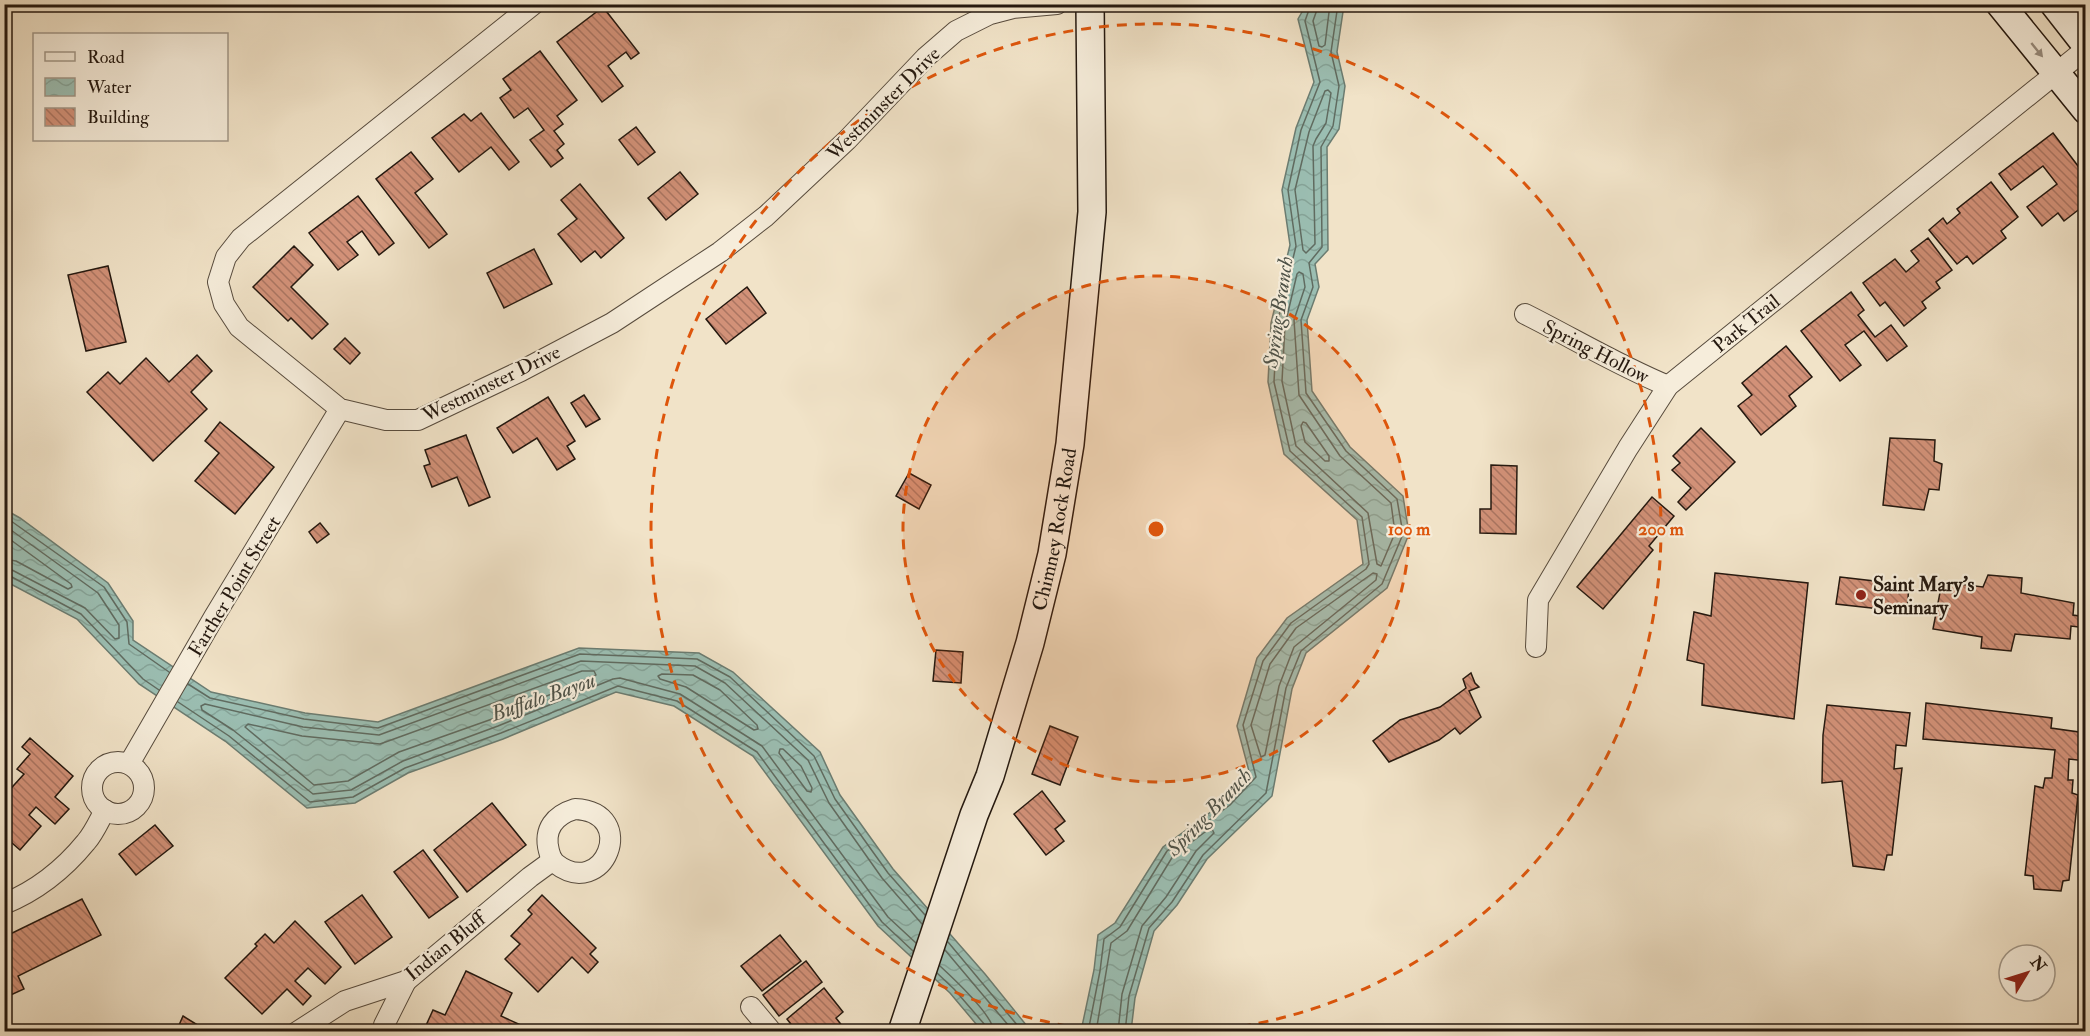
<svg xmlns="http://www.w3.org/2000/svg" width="2090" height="1036" font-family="'IM FELL Double Pica',serif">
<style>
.water{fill:url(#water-waves);stroke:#6b7c71;stroke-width:1.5}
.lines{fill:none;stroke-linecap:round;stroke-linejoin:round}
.shore{stroke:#606b60;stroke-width:1.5}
.building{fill:url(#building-back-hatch);stroke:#24180f;stroke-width:1.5}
.minor-casing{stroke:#574b3d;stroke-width:22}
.secondary-casing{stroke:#24180f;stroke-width:30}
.minor{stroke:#f6eddb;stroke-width:20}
.secondary{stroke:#f6eddb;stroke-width:27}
.oneway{fill:#988d7f}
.ring{fill:none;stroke:#de560c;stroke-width:3;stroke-dasharray:10 8}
.poi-dot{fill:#8f2418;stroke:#f6eddb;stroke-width:2}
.labels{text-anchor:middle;stroke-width:4.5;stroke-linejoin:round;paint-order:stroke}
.street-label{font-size:20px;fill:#24180f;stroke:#f6eddb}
.poi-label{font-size:20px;font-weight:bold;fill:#24180f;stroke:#f6eddb;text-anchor:start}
.water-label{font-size:21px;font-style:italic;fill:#4e5248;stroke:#f6eddb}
.centre{fill:#de560c;stroke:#f6eddb;stroke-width:3}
.ring-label{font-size:18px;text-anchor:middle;font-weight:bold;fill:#de560c;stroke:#f6eddb;stroke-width:4.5;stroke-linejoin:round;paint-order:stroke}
</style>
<defs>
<pattern id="water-waves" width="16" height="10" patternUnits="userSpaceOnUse" patternTransform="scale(1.5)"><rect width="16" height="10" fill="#9bbeb2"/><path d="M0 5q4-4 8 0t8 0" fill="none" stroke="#85a398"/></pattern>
<pattern id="building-back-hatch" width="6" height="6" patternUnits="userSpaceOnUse" patternTransform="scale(1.5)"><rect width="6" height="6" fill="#d29178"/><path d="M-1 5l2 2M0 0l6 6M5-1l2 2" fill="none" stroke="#aa7561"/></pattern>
</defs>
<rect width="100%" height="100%" fill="#f1e3c8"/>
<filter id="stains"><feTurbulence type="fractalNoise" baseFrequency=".00333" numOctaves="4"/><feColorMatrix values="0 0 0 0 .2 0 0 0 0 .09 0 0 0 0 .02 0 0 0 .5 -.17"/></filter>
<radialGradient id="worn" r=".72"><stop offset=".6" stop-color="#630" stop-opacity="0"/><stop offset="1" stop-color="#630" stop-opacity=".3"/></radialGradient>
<g class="water">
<polygon points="1306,5 1344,5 1337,52 1345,86 1339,129 1327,147 1328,250 1315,264 1319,287 1307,320 1312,391 1350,447 1403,496 1409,534 1387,588 1306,653 1292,689 1272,796 1207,859 1177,905 1154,931 1135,998 1131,1031 1081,1031 1094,970 1098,935 1115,923 1163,847 1227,800 1250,775 1237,726 1257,658 1287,618 1363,564 1357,520 1284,454 1268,382 1271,323 1290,245 1282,190 1296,128 1314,82 1298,19"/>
<polygon points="4,509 20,518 108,583 133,621 133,640 211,692 305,713 378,722 579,648 699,653 733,672 820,752 840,795 893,869 985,974 1031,1031 982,1031 950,993 878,926 753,756 674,706 616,692 503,739 408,773 355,803 307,808 225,741 139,684 77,619 5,581"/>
</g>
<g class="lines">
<g class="shore">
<polyline points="1319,4 1313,21 1319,46 1322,47 1325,45 1330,4"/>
<polygon points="1328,90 1331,93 1326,123 1316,139 1313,146 1315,244 1306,253 1303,250 1295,190 1309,132 1325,91"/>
<polygon points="1299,272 1303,274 1305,287 1294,320 1299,395 1340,456 1391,503 1395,533 1381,566 1377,564 1368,513 1296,446 1282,381 1285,325 1297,274"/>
<polygon points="1303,422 1306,423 1329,456 1329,461 1325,461 1305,442 1301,426"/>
<polyline points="4,516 104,587 127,622 129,644 169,672"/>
<polyline points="4,525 98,593 119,625 119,638 115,639 85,608 12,570 4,568"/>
<polyline points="4,535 71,584 72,587 68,589 16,561 4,559"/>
<polygon points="1373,573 1377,574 1376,580 1294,647 1279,686 1265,755 1261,757 1251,725 1270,664 1296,628"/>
<polyline points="4,576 10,576 81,614 143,679 159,690"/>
<polygon points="582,671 594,671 596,675 495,718 399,752 348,781 314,785 245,727 248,724 302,736 380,744"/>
<polygon points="662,674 693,675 720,690 757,725 758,729 754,730 686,687 660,679 658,676"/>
<polyline points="188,684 210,698 304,719 378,728 580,654 697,659 730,677 814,756 835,799 888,873 925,915"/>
<polyline points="178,702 229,736 310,802 353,797 405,768 501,733 618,686 677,701 757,752 882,922 913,951"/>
<polygon points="780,749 783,749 801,766 812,788 811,792 807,791 779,753"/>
<polyline points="948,942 1023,1032"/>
<polyline points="916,943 888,917 762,746 680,694 620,678 613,679 498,726 403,761 351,790 313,794 233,730 202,710 201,706 205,704 303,727 379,735 581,661 695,666 725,683 808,760 829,803 882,878 922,924"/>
<polyline points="945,950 1014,1032"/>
<path d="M940 966C953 978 993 1015 994 1032"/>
<polyline points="937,973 954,989 985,1025 986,1032"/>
<polyline points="1088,1032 1100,971 1104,939 1120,927 1167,851 1230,805 1256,777 1243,725 1263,661 1291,623 1366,569 1369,564 1362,517 1290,451 1274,382 1277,324 1296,246 1288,190 1301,130 1320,82 1305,21 1311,4"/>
<polyline points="1096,1032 1111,943 1127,931 1173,856 1209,829 1212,829 1214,833 1196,851 1166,897 1142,926 1122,994 1118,1032"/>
<polyline points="1125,1032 1129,996 1149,928 1172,902 1203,855 1266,793 1286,688 1301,651 1382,584 1403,534 1397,499 1346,451 1306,393 1301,320 1313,287 1309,263 1322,247 1321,147 1333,126 1339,86 1331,52 1338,4"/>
</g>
</g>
<g class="building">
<polygon points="603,7 639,53 631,59 626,52 608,66 623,86 602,102 557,42"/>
<polygon points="540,51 577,100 557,116 563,124 554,131 564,144 557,150 563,158 551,167 530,140 544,130 528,108 514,118 500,98 511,90 503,79"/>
<polygon points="481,113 519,162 509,170 491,147 459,172 432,138 464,114 471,121"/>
<polygon points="636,127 655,152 638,165 619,140"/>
<polygon points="2053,133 2078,166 2082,162 2086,167 2086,190 2083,192 2086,195 2086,204 2064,221 2058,213 2042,226 2027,207 2057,184 2043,166 2011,190 1999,174"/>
<polygon points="411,152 433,179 415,193 447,234 429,248 376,179"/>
<polygon points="680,172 698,194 666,220 648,198"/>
<polygon points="1991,182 2018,217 2001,231 2006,238 1973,264 1967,256 1957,264 1929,230 1943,218 1947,224 1960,213 1957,209"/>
<polygon points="580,184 624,238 601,258 595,251 581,262 558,234 577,219 561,200"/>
<polygon points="358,196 394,243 379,255 362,231 347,242 358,255 338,270 309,233"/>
<polygon points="1928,238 1952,270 1936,282 1940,288 1922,302 1926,308 1904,326 1885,302 1880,306 1863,283 1895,259 1906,272 1919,261 1911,251"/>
<polygon points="294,246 313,265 291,287 328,324 312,339 291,318 288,321 253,287"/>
<polygon points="534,249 552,284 504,308 487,273"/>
<polygon points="108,266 126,342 86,351 68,275"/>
<polygon points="747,287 766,313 726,344 706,319"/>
<polygon points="1851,292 1864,310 1858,315 1875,337 1891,325 1907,346 1887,361 1864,331 1845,345 1861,365 1840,381 1801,331"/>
<polygon points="345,338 360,353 350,364 334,349"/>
<polygon points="1786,346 1812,377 1789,396 1796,406 1761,435 1738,406 1752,395 1742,383"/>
<polygon points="197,355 212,371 191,392 207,409 153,461 87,392 108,372 120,384 146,358 169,382"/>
<polygon points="584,395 600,419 586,427 571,403"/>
<polygon points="548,397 575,441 567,446 575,459 557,470 537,438 513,453 497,428"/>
<polygon points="220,422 274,467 235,514 195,481 219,453 205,441"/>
<polygon points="1701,428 1735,462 1686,510 1678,502 1691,488 1672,470 1680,463 1673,456"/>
<polygon points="466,435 490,497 469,506 457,477 432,487 424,466 430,464 425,450"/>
<polygon points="1890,438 1935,440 1934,461 1942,464 1939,490 1929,489 1924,510 1883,505"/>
<polygon points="1491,465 1517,466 1516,534 1480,533 1480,509 1491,509"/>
<polygon points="909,473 931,485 919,509 896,496"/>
<polygon points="1652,497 1674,516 1649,546 1653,550 1603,609 1577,587"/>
<polygon points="320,523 329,534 317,543 309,532"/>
<polygon points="1715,573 1808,583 1794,719 1702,705 1704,664 1687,660 1694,612 1711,616"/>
<polygon points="1988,575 2022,578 2021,593 2074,603 2073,615 2086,617 2086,628 2071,626 2070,639 2015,634 2011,651 1981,648 1982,637 1933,629 1942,582 1983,587"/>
<polygon points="1840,577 1909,585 1907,612 1836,604"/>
<polygon points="936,650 963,652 961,683 933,681"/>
<polygon points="1471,673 1475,683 1479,687 1469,691 1481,717 1460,734 1455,728 1439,740 1389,762 1373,741 1400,720 1440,707 1466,688 1463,679"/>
<polygon points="1926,703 2052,718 2051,728 2086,733 2086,761 2069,759 2068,780 2073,780 2072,793 2078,795 2069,880 2063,881 2061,891 2034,889 2033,876 2025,875 2035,786 2043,788 2045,778 2052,778 2055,750 1923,739"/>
<polygon points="1827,705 1910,713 1906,746 1896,745 1894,769 1902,768 1892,855 1887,855 1884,870 1853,866 1842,781 1822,783 1823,735"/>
<polygon points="1050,726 1078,737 1060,785 1032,774"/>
<polygon points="30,738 73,776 55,797 69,809 55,824 36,807 29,815 41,826 20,850 4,836 4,796 24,774 17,769 30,754 22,747"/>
<polygon points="1042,791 1065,821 1055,829 1064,841 1046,855 1014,814"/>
<polygon points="492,803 526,845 467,892 434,850"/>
<polygon points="155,825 173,846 136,875 119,854"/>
<polygon points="423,850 458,897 429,918 394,872"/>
<polygon points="362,895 392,937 355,964 325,922"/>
<polygon points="542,895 596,948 590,954 598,962 588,973 572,957 538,992 505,959 520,944 511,936 532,914 528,910"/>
<polygon points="82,899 101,935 18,976 24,989 4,998 4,937"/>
<polygon points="295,921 341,967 325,984 308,968 295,981 311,996 303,1005 287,989 262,1014 225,978 257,946 255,944 265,934 274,943"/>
<polygon points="780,935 801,961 762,991 741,966"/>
<polygon points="806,961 822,982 779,1016 763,995"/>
<polygon points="466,971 512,993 501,1016 525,1027 523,1032 423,1032 433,1010 445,1015"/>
<polygon points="824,988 843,1012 836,1018 847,1032 797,1032 787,1019"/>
<polygon points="183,1016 209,1032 176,1032"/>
</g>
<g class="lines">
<g class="minor-casing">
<g id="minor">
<polyline points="534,4 241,238 226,257 218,282 224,304 239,327 340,409 386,420 418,420 521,371 612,323 720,252 766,216 847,140 926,57 956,31 990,14 1013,8 1057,4"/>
<path d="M1525 314C1573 338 1619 366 1668 386"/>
<polyline points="1536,647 1538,600 1628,448 1668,386 2086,49"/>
<circle cx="118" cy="788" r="26"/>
<polyline points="129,764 214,617 340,409"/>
<path d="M575 809C640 812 604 902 555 863 551 859 550 856 549 851 543 829 555 815 575 809Z"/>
<path d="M4 904C36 891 64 869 86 842 94 833 99 821 105 810"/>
<polyline points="751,1007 772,1032"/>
<polyline points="297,1032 345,1001 406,981 530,877 552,861"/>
<polyline points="383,1032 384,1025 406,981"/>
</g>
</g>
<g class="secondary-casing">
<g id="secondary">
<polyline points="2000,4 2086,110"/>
<polyline points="2054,4 2086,45"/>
<path id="s1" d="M902 1032 974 815 990 776 1030 643 1052 554 1070 444 1092 212 1090 4"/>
</g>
</g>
<use href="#minor" class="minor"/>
<use href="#secondary" class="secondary"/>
</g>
<defs><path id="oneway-solid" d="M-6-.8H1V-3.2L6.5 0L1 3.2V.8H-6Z" transform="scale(1.5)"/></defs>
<use class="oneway" href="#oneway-solid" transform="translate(2037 50) rotate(51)"/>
<circle cx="1156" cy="529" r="253" fill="#de560c" fill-opacity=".12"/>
<g class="ring">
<circle cx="1156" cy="529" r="253"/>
<path d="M1103 1031A505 505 0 1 1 1209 1031"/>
</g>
<circle class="poi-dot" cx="1861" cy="595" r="6"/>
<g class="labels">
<g class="street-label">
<text transform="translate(883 103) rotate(-45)" y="7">Westminster Drive</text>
<text transform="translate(1746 323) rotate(-39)" y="7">Park Trail</text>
<text transform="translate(1596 351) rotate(27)" y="7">Spring Hollow</text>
<text transform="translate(491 383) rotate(-26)" y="7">Westminster Drive</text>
<text dy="7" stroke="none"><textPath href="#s1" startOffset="526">Chimney Rock Road</textPath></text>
<text transform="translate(234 586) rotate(-59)" y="7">Farther Point Street</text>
<text transform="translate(445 946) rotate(-39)" y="7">Indian Bluff</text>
</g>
<g class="poi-label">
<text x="1873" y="591">Saint Mary's<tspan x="1873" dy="23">Seminary</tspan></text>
</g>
<g class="water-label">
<text transform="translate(1278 312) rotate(-82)" y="7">Spring Branch</text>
<text transform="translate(543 697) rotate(-19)" y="7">Buffalo Bayou</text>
<text transform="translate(1209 812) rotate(-46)" y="7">Spring Branch</text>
</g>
</g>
<circle cx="1156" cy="529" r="9" class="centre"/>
<g class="ring-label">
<text x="1409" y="535">100 m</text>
<text x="1661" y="535">200 m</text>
</g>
<rect width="2090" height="1036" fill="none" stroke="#f1e3c8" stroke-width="24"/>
<rect x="6" y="6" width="2078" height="1024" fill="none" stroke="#24180f" stroke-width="3"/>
<rect x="12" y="12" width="2066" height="1012" fill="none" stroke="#24180f" stroke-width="1.5"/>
<rect x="33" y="33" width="195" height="108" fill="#f6eddb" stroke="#a29889" stroke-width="1.5"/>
<rect x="45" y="52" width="30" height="9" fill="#f6eddb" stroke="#a29889" stroke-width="1.5"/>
<text x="87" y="63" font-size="18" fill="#24180f">Road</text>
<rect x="45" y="78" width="30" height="18" fill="url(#water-waves)" stroke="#a29889" stroke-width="1.5"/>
<text x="87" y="93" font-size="18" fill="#24180f">Water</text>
<rect x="45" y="108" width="30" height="18" fill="url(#building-back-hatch)" stroke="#a29889" stroke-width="1.5"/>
<text x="87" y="123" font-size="18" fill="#24180f">Building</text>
<g transform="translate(2027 973) rotate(52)"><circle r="28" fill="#f6eddb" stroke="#a29889" stroke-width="1.5"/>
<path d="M0-4.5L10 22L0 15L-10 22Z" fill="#8f2418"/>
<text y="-9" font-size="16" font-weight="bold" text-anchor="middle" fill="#24180f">N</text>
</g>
<rect width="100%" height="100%" filter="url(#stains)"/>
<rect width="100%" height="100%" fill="url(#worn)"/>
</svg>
